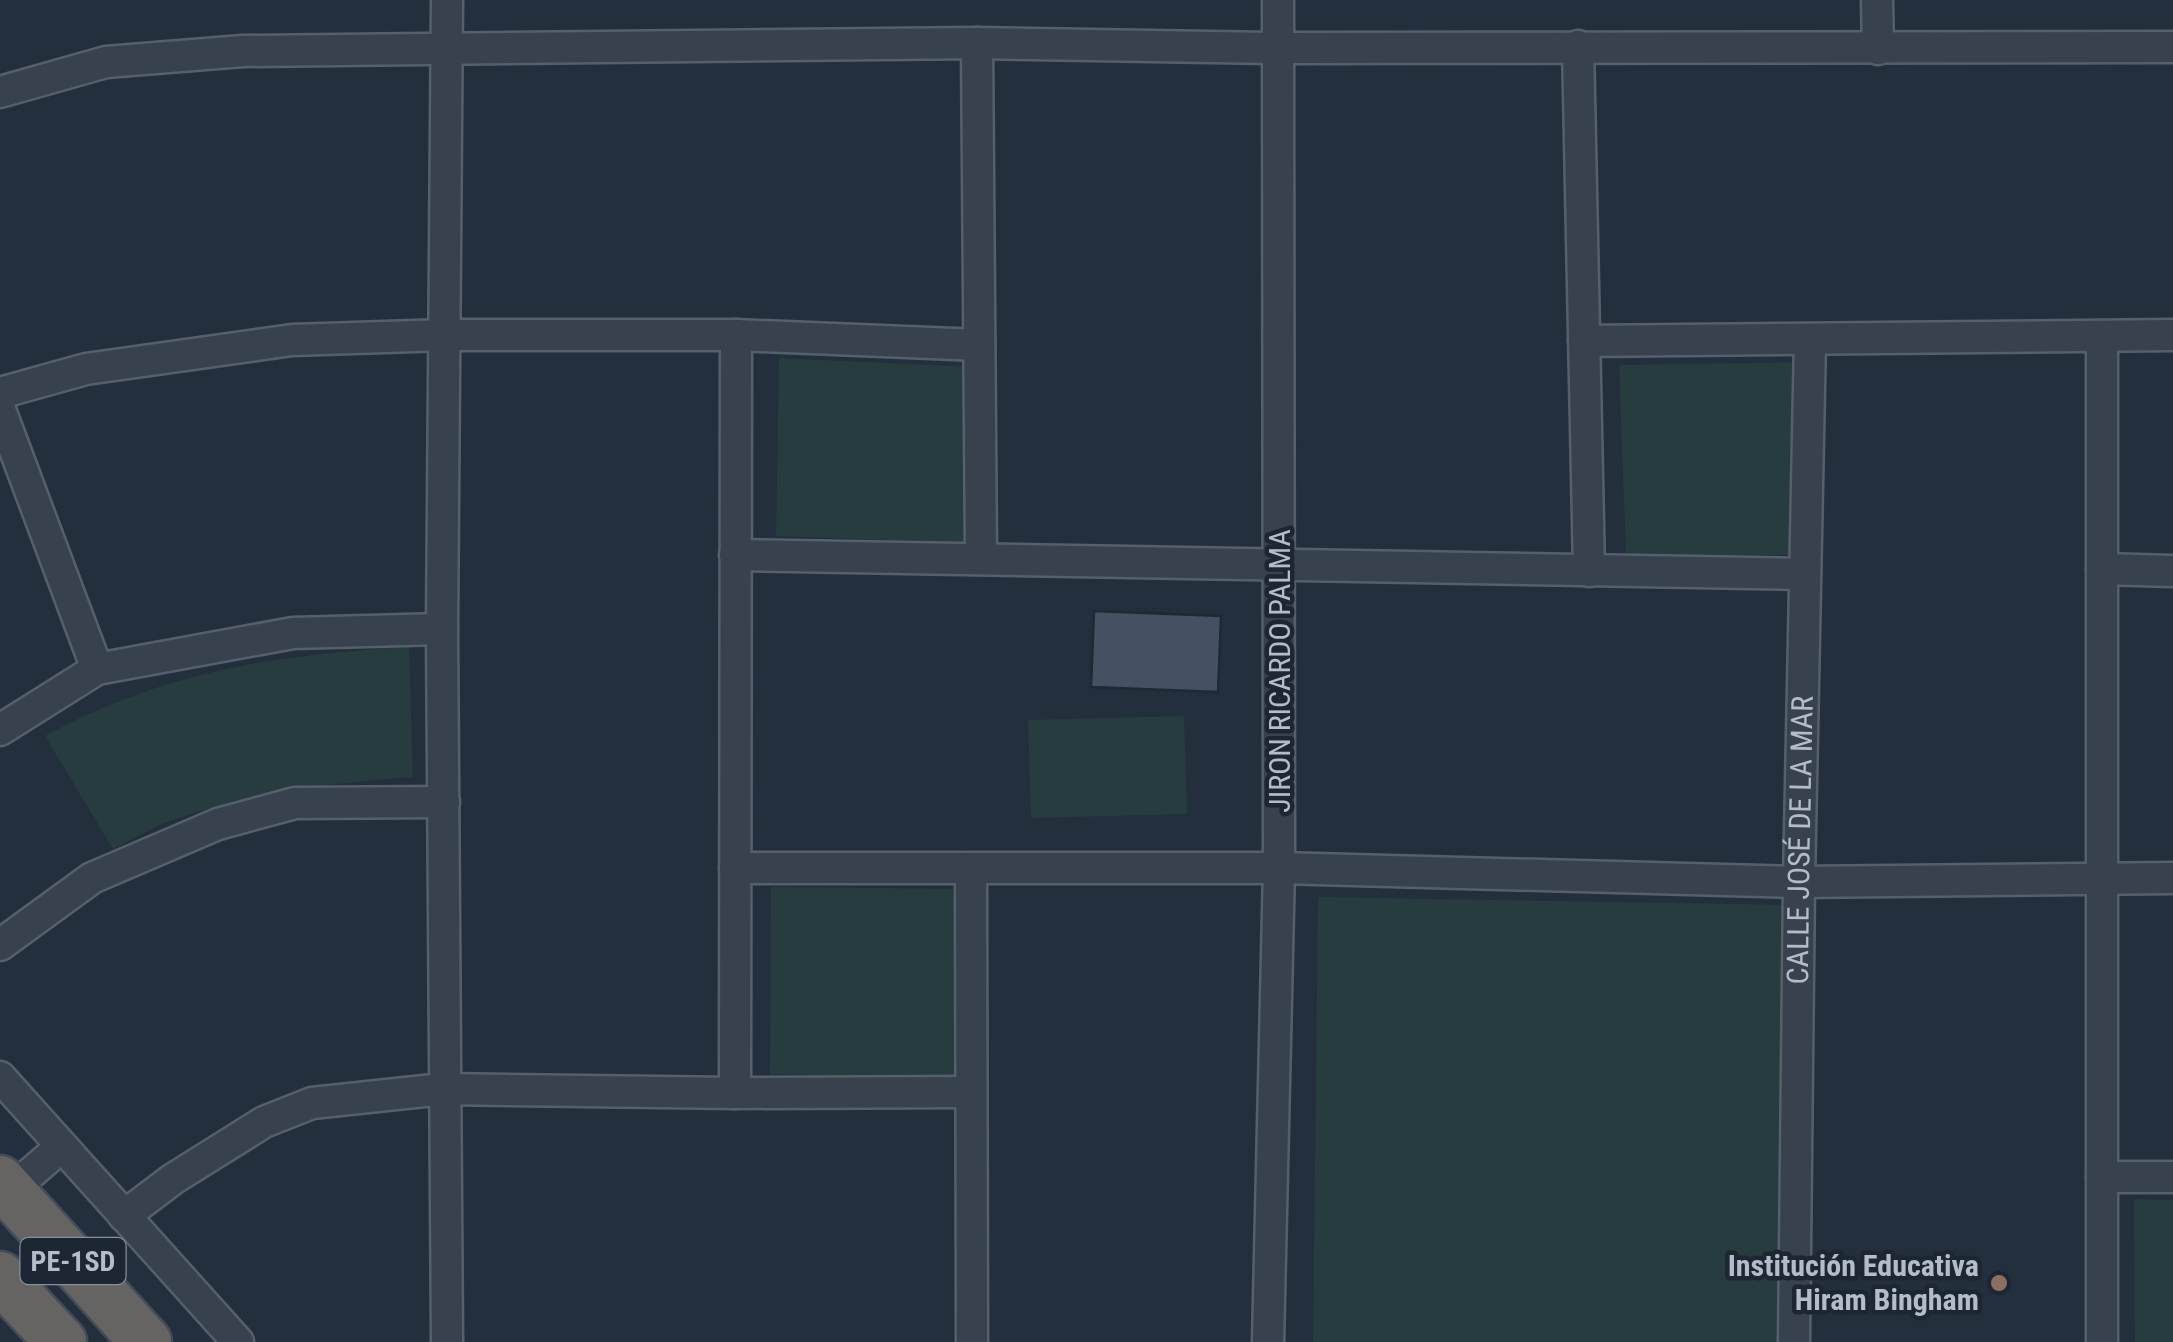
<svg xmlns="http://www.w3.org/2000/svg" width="2173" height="1342" font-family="'Roboto Condensed',sans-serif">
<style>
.green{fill:#263c3f}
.building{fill:#455162;stroke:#1f2835;stroke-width:2.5}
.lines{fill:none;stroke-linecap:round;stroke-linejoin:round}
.minor-casing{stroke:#565f6c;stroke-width:35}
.trunk-casing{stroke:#434c59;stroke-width:55}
.minor{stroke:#38414e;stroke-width:30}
.trunk{stroke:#656462;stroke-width:50}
.education-dot{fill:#8d6e63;stroke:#1d2633;stroke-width:4}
.labels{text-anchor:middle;stroke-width:9;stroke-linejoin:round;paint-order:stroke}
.shield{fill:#1d2633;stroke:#878f9c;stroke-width:2.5}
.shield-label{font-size:28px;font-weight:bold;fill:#b4bcc9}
.street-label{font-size:30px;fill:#b4bcc9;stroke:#1d2633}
.poi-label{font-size:30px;font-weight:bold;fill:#b4bcc9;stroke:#1d2633;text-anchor:end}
</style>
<rect width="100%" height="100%" fill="#242f3e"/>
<g class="green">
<polygon points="779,358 974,367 976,543 776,536"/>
<polygon points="1809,362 1806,555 1626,555 1619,365"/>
<path d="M409 647 413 777C332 783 253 792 176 819 154 826 133 839 113 849L45 736C165 671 274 655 409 647Z"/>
<polygon points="1184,716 1187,814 1031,818 1028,720"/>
<polygon points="771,887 970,889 969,1079 770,1074"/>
<polygon points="1318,897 1793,905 1786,1342 1313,1342"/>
<polygon points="2134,1199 2173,1200 2173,1342 2135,1342"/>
</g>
<polygon class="building" points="1094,611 1221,616 1218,692 1091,687"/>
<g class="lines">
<g class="minor-casing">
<g id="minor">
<polyline points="447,0 442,629 447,1342"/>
<polyline points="1877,0 1878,49"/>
<polyline points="977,43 981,559"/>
<polyline points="1578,46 1589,571"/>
<polyline points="0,92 106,62 243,51 977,43 1278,48 2173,47"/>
<polyline points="2102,337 2102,1342"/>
<polyline points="1584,341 2173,335"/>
<polyline points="0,393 86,369 292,340 446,335 736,335 979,345"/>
<polyline points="0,410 97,669"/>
<polyline points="735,555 1805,574"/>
<polyline points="2102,569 2173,571"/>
<polyline points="0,730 97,669 293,633 442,629"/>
<polyline points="735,868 1279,868 1799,882 2173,878"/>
<polyline points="971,869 972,1342"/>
<polyline points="0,945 92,878 218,824 295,803 444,802"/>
<polyline points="0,1077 238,1342"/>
<polyline points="735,1093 736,335"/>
<polyline points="2102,1177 2173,1177"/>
<polyline points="0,1200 62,1146"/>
<polyline points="124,1216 173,1179 264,1122 312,1103 443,1089 735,1093 970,1092"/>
<polyline points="1268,1342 1279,868 1278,0"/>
<path id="s1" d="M1794 1342 1799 882 1810 339"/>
</g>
</g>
<g class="trunk-casing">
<g id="trunk">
<polyline points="0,1181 146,1342"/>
<polyline points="0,1277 61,1342"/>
</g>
</g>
<use href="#minor" class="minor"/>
<use href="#trunk" class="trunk"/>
</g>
<circle class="education-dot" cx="1999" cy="1283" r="10"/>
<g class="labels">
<rect class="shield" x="20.5" y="1238" width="105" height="46" rx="8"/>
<g class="shield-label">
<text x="73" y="1271">PE-1SD</text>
</g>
<g class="street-label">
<text transform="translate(1280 671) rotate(-90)" y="10">JIRON RICARDO PALMA</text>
<text dy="10" stroke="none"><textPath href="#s1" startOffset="502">CALLE JOSÉ DE LA MAR</textPath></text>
</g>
<g class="poi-label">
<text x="1979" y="1276">Institución Educativa<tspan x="1979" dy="34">Hiram Bingham</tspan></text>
</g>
</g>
</svg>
